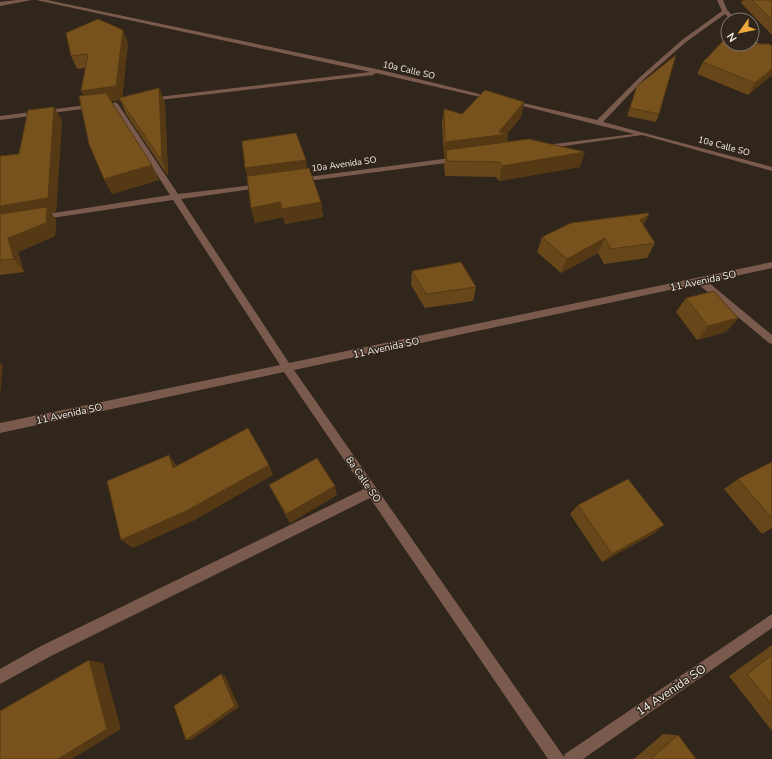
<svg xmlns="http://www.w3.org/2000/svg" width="772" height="759" font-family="'Nunito Sans',sans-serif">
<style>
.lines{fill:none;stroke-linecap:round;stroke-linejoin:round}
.minor{fill:#7a5a4d;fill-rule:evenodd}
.wall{fill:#674719}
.shaded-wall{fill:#543914}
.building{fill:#78521d;stroke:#543914}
.labels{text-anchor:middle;stroke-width:3;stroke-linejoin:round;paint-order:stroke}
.far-street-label{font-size:9px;fill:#f4eee7;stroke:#30261c}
.street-label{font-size:10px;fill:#f4eee7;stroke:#30261c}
.near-street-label{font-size:12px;fill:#f4eee7;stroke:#30261c}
</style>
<rect width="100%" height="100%" fill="#30261c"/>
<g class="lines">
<g class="minor">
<polygon points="17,0 32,0 0,6 0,2"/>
<polygon points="36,0 47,0 381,70 496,98 493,100 376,73 373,75 151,101 149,100 149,98 370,72"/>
<polygon points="717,0 723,0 727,10 737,20 731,20 725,14 686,42 644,79 603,122 772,167 772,171 642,135 543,149 542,147 546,145 634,134 507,102 510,100 597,120 640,77 682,40 722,11"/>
<polygon points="752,37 772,56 772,62 752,42"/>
<polygon points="115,102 118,104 178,194 263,184 264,186 260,188 181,199 289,363 772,262 772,268 708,282 772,335 772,344 769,343 698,284 294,370 564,757 565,754 772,614 772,628 583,759 548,759 370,498 51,656 0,684 0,669 41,646 364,489 284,372 0,433 0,423 280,365 173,200 38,220 38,216 41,215 170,195 112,104"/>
<polygon points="95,104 97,105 97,107 0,120 0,116"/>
<polygon points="458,157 461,157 461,161 300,182 296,180 300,178"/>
</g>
</g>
<g class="wall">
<polygon points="743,0 772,0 772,35 741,3"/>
<polygon points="128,43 122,98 159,88 165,103 168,176 126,114 120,100 111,101 159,180 112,194 104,179 86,68 77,69 71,56"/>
<polygon points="728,44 772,46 772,75 748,95 697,74 703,62"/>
<polygon points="637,86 659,114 656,122 627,116"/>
<polygon points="524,102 521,117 507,134 508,134 507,142 580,167 499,181 496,177 445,176 444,165 445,157 444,157 442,124 444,109 462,114"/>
<polygon points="62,120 56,212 51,213 56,220 55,236 18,252 24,272 0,275 0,156 19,154"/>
<polygon points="245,168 307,168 321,202 323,217 285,224 283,217 255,223 251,208 248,176"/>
<polygon points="643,226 655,243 647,258 604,264 598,253 561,273 537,252 542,237"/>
<polygon points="412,271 476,287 473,301 425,308 411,285"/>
<polygon points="686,298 738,318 726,332 697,340 676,312"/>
<polygon points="772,462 772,528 762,534 724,489 738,479"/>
<polygon points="269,485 337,495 290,523"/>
<polygon points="578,505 664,525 653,534 602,562 570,514"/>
<polygon points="772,645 772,731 729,676"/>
<polygon points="663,734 678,735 696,759 634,759"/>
</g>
<g class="shaded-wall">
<polygon points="123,30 128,43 122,100 88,104 81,91"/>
<polygon points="772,69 772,75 748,95 755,83"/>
<polygon points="159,88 165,103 168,176 162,161"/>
<polygon points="524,102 521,117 507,134 508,134 505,149 446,150 445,157 444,157 445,142 499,132"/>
<polygon points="54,107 62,120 56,212 51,213 56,220 55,236 18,252 24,272 14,259 0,222 0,206"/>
<polygon points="585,152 580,167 499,181 502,166"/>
<polygon points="306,160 308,175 249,183 245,168"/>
<polygon points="152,165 159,180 112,194 104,179"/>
<polygon points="280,202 283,217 255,223 251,208"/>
<polygon points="321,202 323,217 285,224 282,209"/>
<polygon points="649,215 641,230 640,220"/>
<polygon points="605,238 598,253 561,273 567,259"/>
<polygon points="738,318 726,332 697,340 708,326"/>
<polygon points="0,363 3,365 0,395"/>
<polygon points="169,455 177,466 173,468"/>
<polygon points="269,465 273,475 195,520 133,548 121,540"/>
<polygon points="335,486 337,495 290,523 286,514"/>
<polygon points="664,525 653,534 602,562 612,554"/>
<polygon points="89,660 103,663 121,729 72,759 58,759"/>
<polygon points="221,674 225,676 239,707 191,740 186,740"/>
</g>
<g class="building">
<polygon points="752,0 772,0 772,20"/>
<polygon points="98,19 123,30 116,86 81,91 88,54 71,56 66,33"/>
<polygon points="724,40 728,42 728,44 769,44 772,46 772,69 755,83 703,62"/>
<polygon points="676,55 659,114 630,108 637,86"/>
<polygon points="159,88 162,161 119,98"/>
<polygon points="485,90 524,102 499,132 508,134 445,142 444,109 462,114"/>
<polygon points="106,93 152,165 104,179 89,144 79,96"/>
<polygon points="54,107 48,198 0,206 0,156 19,154 28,110"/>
<polygon points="296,133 306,160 245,168 242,141"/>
<polygon points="529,139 585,152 502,166 500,162 447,161 446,150"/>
<polygon points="309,168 321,202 282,209 280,202 251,208 247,176"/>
<polygon points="47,207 46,223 8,238 14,259 0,260 0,214"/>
<polygon points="648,213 649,215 640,220 655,243 611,249 605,238 567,259 542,237 571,223"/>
<polygon points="461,262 476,287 426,294 412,271"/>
<polygon points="714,291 738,318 708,326 686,298"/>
<polygon points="248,428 269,465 186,511 121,540 107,481 169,455 173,468"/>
<polygon points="317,458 335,486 286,514 269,485"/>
<polygon points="772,462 772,518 738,479"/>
<polygon points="628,479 664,525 612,554 578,505"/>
<polygon points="772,655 772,705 747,674"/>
<polygon points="89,660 107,729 58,759 0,759 0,711"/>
<polygon points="221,674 235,706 186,740 174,706"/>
<polygon points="678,735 696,759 651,759"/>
</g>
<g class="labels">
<g class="far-street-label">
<text transform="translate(409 70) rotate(13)" y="3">10a Calle SO</text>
<text transform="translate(724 146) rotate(15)" y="3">10a Calle SO</text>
<text transform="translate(344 164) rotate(-8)" y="3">10a Avenida SO</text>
</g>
<g class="street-label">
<text transform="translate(703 280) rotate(-12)" y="4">11 Avenida SO</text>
<text transform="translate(386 347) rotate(-12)" y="4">11 Avenida SO</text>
<text transform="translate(69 413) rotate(-12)" y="4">11 Avenida SO</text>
<text transform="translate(364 479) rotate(55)" y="4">8a Calle SO</text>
</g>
<g class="near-street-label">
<text transform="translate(671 690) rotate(-34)" y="4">14 Avenida SO</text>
</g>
</g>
<g transform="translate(740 32) rotate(237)"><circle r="19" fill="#30261c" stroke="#7e766d"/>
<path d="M0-3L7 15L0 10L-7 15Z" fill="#eea83c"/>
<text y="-6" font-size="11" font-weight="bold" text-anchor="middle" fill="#f4eee7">N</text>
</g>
</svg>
